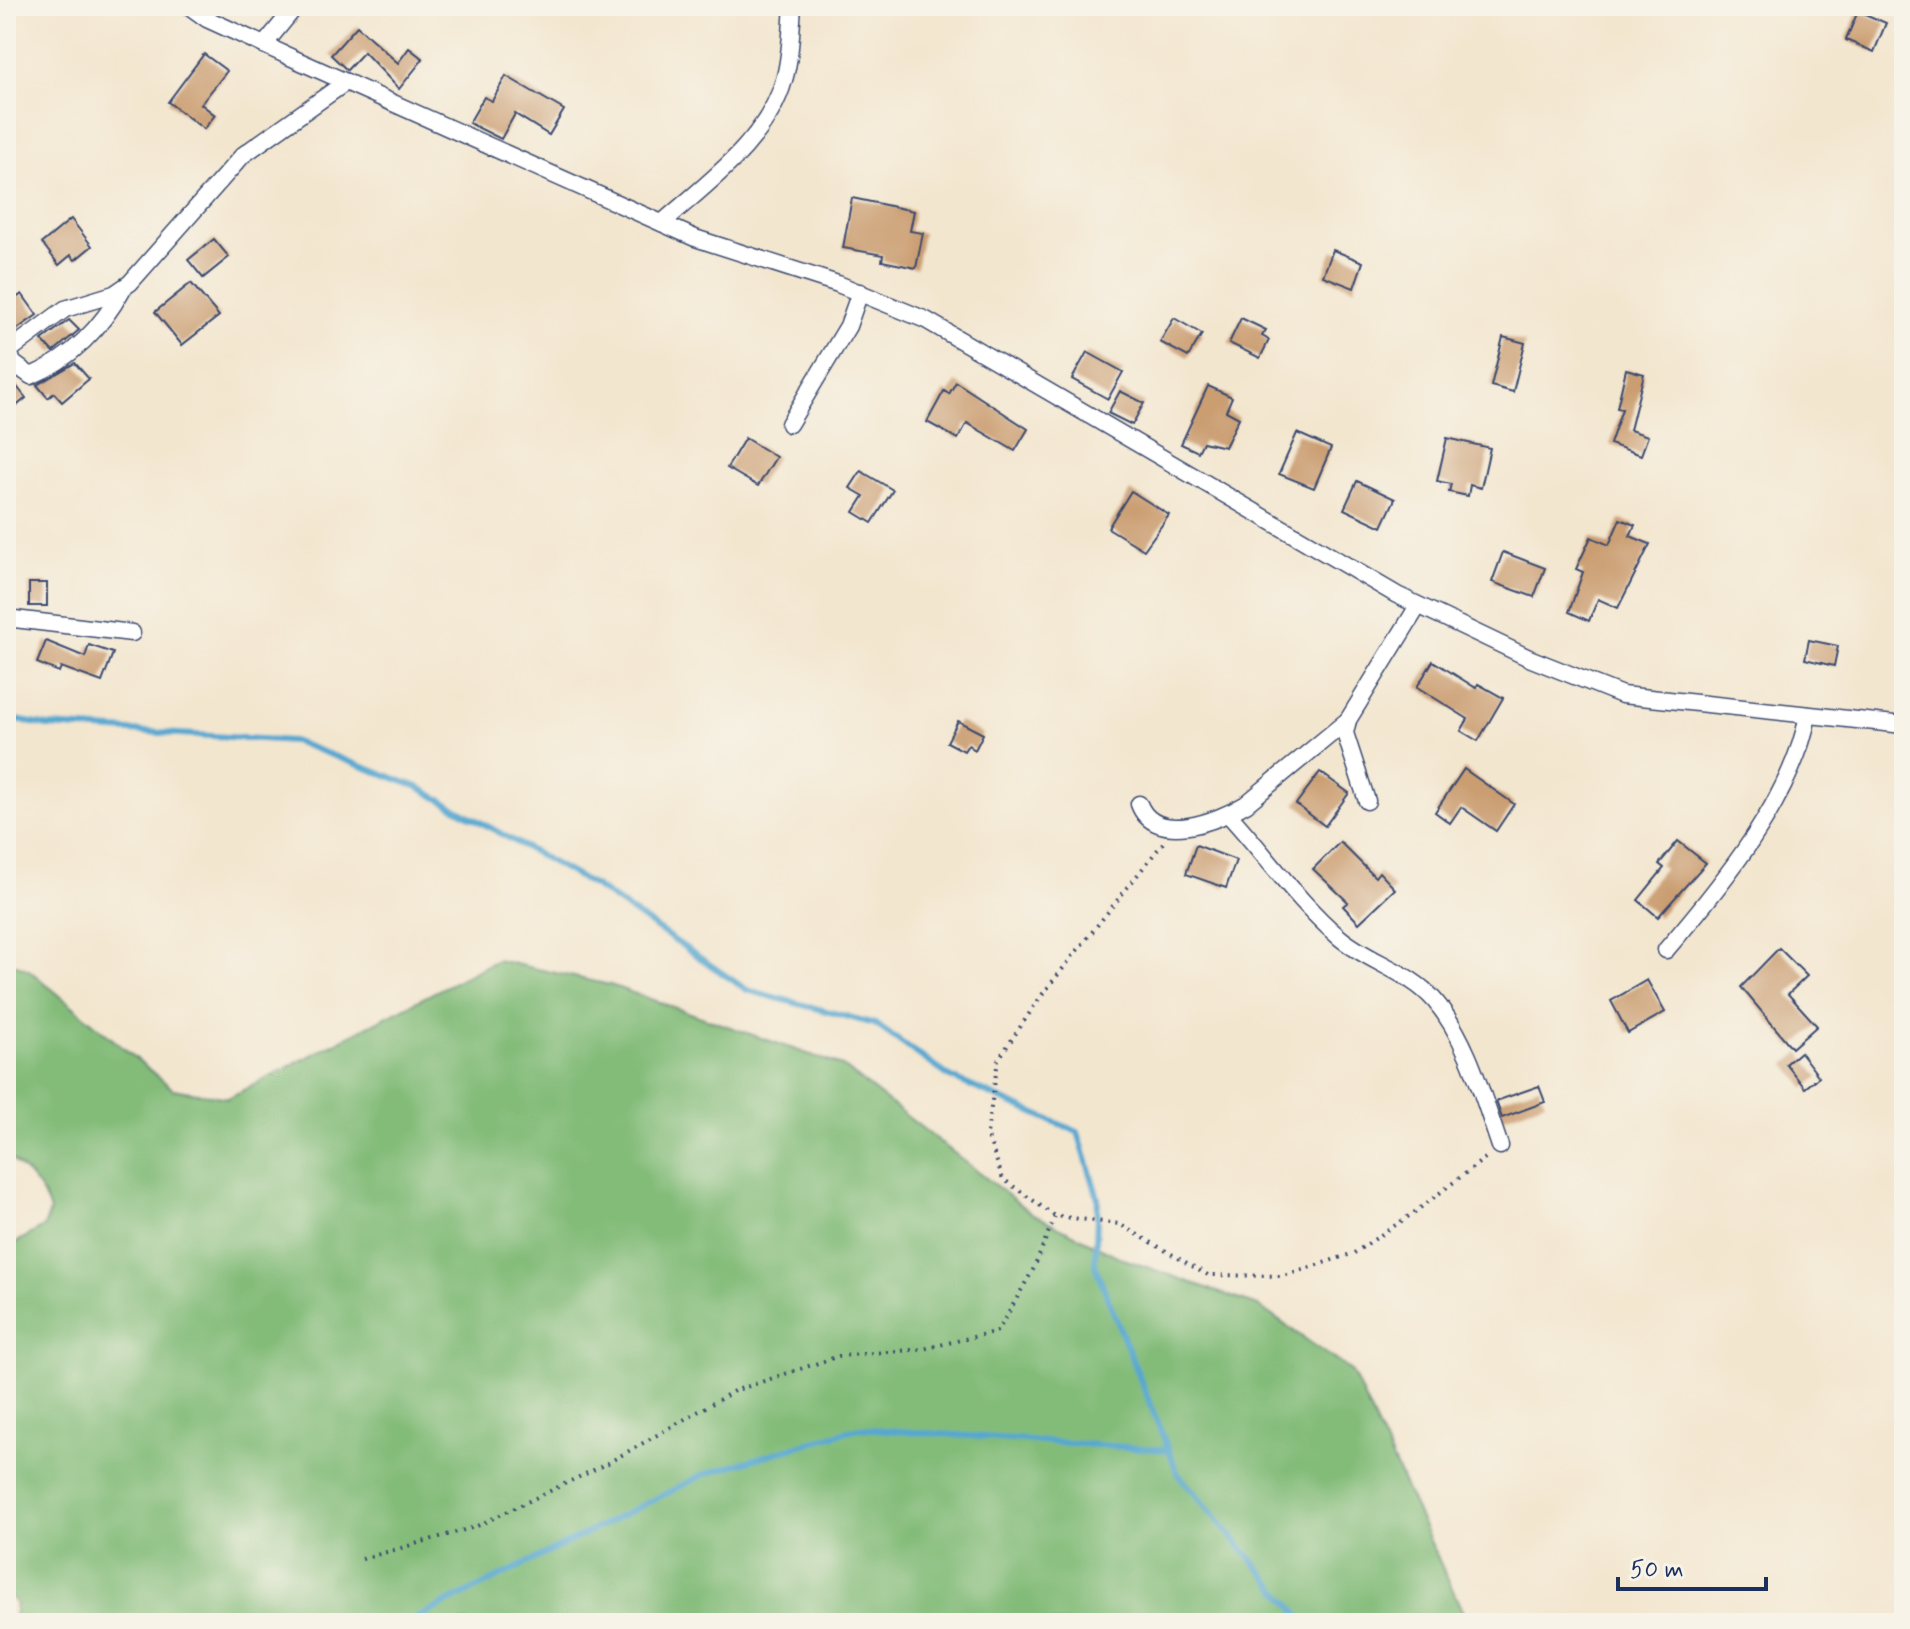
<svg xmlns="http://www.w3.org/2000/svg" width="1910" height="1629" font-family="Mynerve,sans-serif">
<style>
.forest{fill:#83bc79;stroke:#4f766c;stroke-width:2}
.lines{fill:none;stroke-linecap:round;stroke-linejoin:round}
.stream{stroke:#56a7d0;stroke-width:6}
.building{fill:#cb9e72}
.minor-casing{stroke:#3b4a6f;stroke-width:19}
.path{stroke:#3b4a6f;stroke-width:4;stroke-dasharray:2 6;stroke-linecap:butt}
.minor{stroke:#fff;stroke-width:16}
</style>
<rect width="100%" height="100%" fill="#f7f3e8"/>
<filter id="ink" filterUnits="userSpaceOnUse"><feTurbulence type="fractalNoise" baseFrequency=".0125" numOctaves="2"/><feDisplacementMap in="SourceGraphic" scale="16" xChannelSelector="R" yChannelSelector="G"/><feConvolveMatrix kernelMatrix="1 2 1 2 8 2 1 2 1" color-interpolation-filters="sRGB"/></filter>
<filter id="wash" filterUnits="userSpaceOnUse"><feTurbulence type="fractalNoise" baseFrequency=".006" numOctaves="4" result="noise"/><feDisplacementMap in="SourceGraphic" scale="32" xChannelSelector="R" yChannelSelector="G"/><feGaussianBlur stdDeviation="1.8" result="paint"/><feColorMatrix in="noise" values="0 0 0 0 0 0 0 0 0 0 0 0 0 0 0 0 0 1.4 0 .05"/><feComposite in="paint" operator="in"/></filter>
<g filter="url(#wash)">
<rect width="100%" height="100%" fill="#f3e6cf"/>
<path class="forest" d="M6 960 29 970 173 1089 228 1098 497 960 610 985 842 1066 1031 1213 1121 1258 1258 1306 1352 1372 1468 1623H13L16 1604 6 1591V1248L44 1227 50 1211C42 1186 26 1171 6 1155Z"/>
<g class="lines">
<g class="stream">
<polyline points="6,718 48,726 293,741 418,787 596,887 747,990 875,1024 950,1077 1078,1132 1098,1198 1095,1266 1178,1474 1306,1623"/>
<polyline points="407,1623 705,1474 858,1428 1168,1450"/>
</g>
</g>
<g id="blocks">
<g class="building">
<polygon points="1858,11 1886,23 1874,52 1846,40"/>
<polygon points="357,26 398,63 409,48 423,59 399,89 364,52 347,70 331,55"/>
<polygon points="204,54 227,71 201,104 215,115 204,129 168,102"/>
<polygon points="506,76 564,110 549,135 515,114 501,139 469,123 484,97 492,101"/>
<polygon points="852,198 914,211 910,231 923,233 916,268 882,261 883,255 843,248"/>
<polygon points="71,219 92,246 75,260 71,255 59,265 42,243"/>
<polygon points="214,239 229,257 203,278 188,260"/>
<polygon points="1333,250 1363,262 1354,288 1323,276"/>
<polygon points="191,283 219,316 182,345 155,312"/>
<polygon points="22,294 37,315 6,337 6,305"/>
<polygon points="1174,318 1202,334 1188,357 1160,342"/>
<polygon points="1241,318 1266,330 1262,336 1269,340 1260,358 1229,343"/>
<polygon points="69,320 79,330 53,352 42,340"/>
<polygon points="1503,337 1525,343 1513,392 1491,386"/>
<polygon points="1087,352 1123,372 1108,399 1072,379"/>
<polygon points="75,363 89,379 62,402 54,393 48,398 37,385"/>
<polygon points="1626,369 1644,374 1630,430 1648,436 1641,455 1610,444 1622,409 1617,408"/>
<polygon points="6,373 26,398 14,408 6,398"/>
<polygon points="956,382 1028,429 1015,451 967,423 958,439 927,422 944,391 949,394"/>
<polygon points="1208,386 1232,397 1226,411 1239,418 1225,447 1203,442 1198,452 1181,444"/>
<polygon points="1120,391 1144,403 1132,425 1108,413"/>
<polygon points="1297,433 1331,448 1314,488 1279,474"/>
<polygon points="745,438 776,457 758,486 727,468"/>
<polygon points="1447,438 1490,448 1481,488 1470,485 1468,496 1449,492 1451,484 1437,481"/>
<polygon points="861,471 893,490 872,523 854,512 864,496 850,488"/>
<polygon points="1357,481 1395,499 1382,527 1344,509"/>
<polygon points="1131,491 1169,515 1144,550 1108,528"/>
<polygon points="1620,519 1635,525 1630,536 1650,544 1618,608 1598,599 1589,621 1569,612 1583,572 1576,569 1591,537 1609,545"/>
<polygon points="1503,552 1545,568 1534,597 1492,582"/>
<rect x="29" y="583" width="18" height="23"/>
<polygon points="1809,640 1838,646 1834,666 1805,659"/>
<polygon points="46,641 85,657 89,645 113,653 102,682 61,667 59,672 37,663"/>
<polygon points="1433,661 1476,688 1478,684 1503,698 1478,741 1461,731 1468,719 1417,687"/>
<polygon points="958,721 983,734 975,750 968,745 964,751 947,742"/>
<polygon points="1464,769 1514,804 1496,831 1461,807 1450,823 1435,812"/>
<polygon points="1320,772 1349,793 1325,826 1296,804"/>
<polygon points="1678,841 1706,863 1658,917 1638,900 1664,868 1659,864"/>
<polygon points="1340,842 1375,877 1379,872 1395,889 1359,923 1343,906 1348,902 1313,869"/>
<polygon points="1196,845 1236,860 1226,888 1186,874"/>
<polygon points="1779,948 1807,976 1788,994 1817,1026 1792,1048 1741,987"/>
<polygon points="1647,980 1665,1012 1628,1033 1611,1001"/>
<polygon points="1800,1052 1819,1077 1805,1088 1786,1064"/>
<polygon points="1539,1086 1545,1102 1502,1118 1496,1101"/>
</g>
</g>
</g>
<g filter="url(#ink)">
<use href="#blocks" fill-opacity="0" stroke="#3b4a6f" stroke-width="2"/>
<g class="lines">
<g class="minor-casing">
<g id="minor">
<polyline points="189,6 207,19 299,61 695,238 838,284 926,320 1397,595 1529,658 1622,695 1904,725"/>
<polyline points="264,45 296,6"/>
<path d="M662 223C708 182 767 141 784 80 791 57 791 30 793 6"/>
<path d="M9 351 13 363 31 376C71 359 102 327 122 290"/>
<polyline points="6,353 65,309 114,294 130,283 243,155 346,82"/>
<polyline points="789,424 848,326 860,292"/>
<polyline points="6,618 132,633"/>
<polyline points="1367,801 1345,733 1348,720 1418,606"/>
<path d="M1139 804C1155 846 1218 821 1246 804L1348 720"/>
<path d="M1229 815C1265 854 1298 902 1339 937 1368 962 1411 972 1435 1001 1468 1040 1483 1098 1500 1146"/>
<path d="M1666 950C1720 887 1793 798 1808 715"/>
</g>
</g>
<g class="path">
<polyline points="1163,843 1041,996 998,1060 987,1134 1003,1179 1055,1216 1119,1224 1208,1275 1284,1276 1354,1253 1415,1212 1489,1155"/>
<polyline points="362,1559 475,1527 608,1463 734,1391 839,1356 923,1349 998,1331 1034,1268 1055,1216"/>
</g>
<use href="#minor" class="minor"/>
</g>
</g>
<rect width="1910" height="1629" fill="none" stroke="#f7f3e8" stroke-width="32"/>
<path d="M1618 1577v12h148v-12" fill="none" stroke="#1b2f5e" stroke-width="4"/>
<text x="1630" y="1577" font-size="24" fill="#1b2f5e" stroke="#f7f3e8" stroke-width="6" paint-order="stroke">50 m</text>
</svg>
